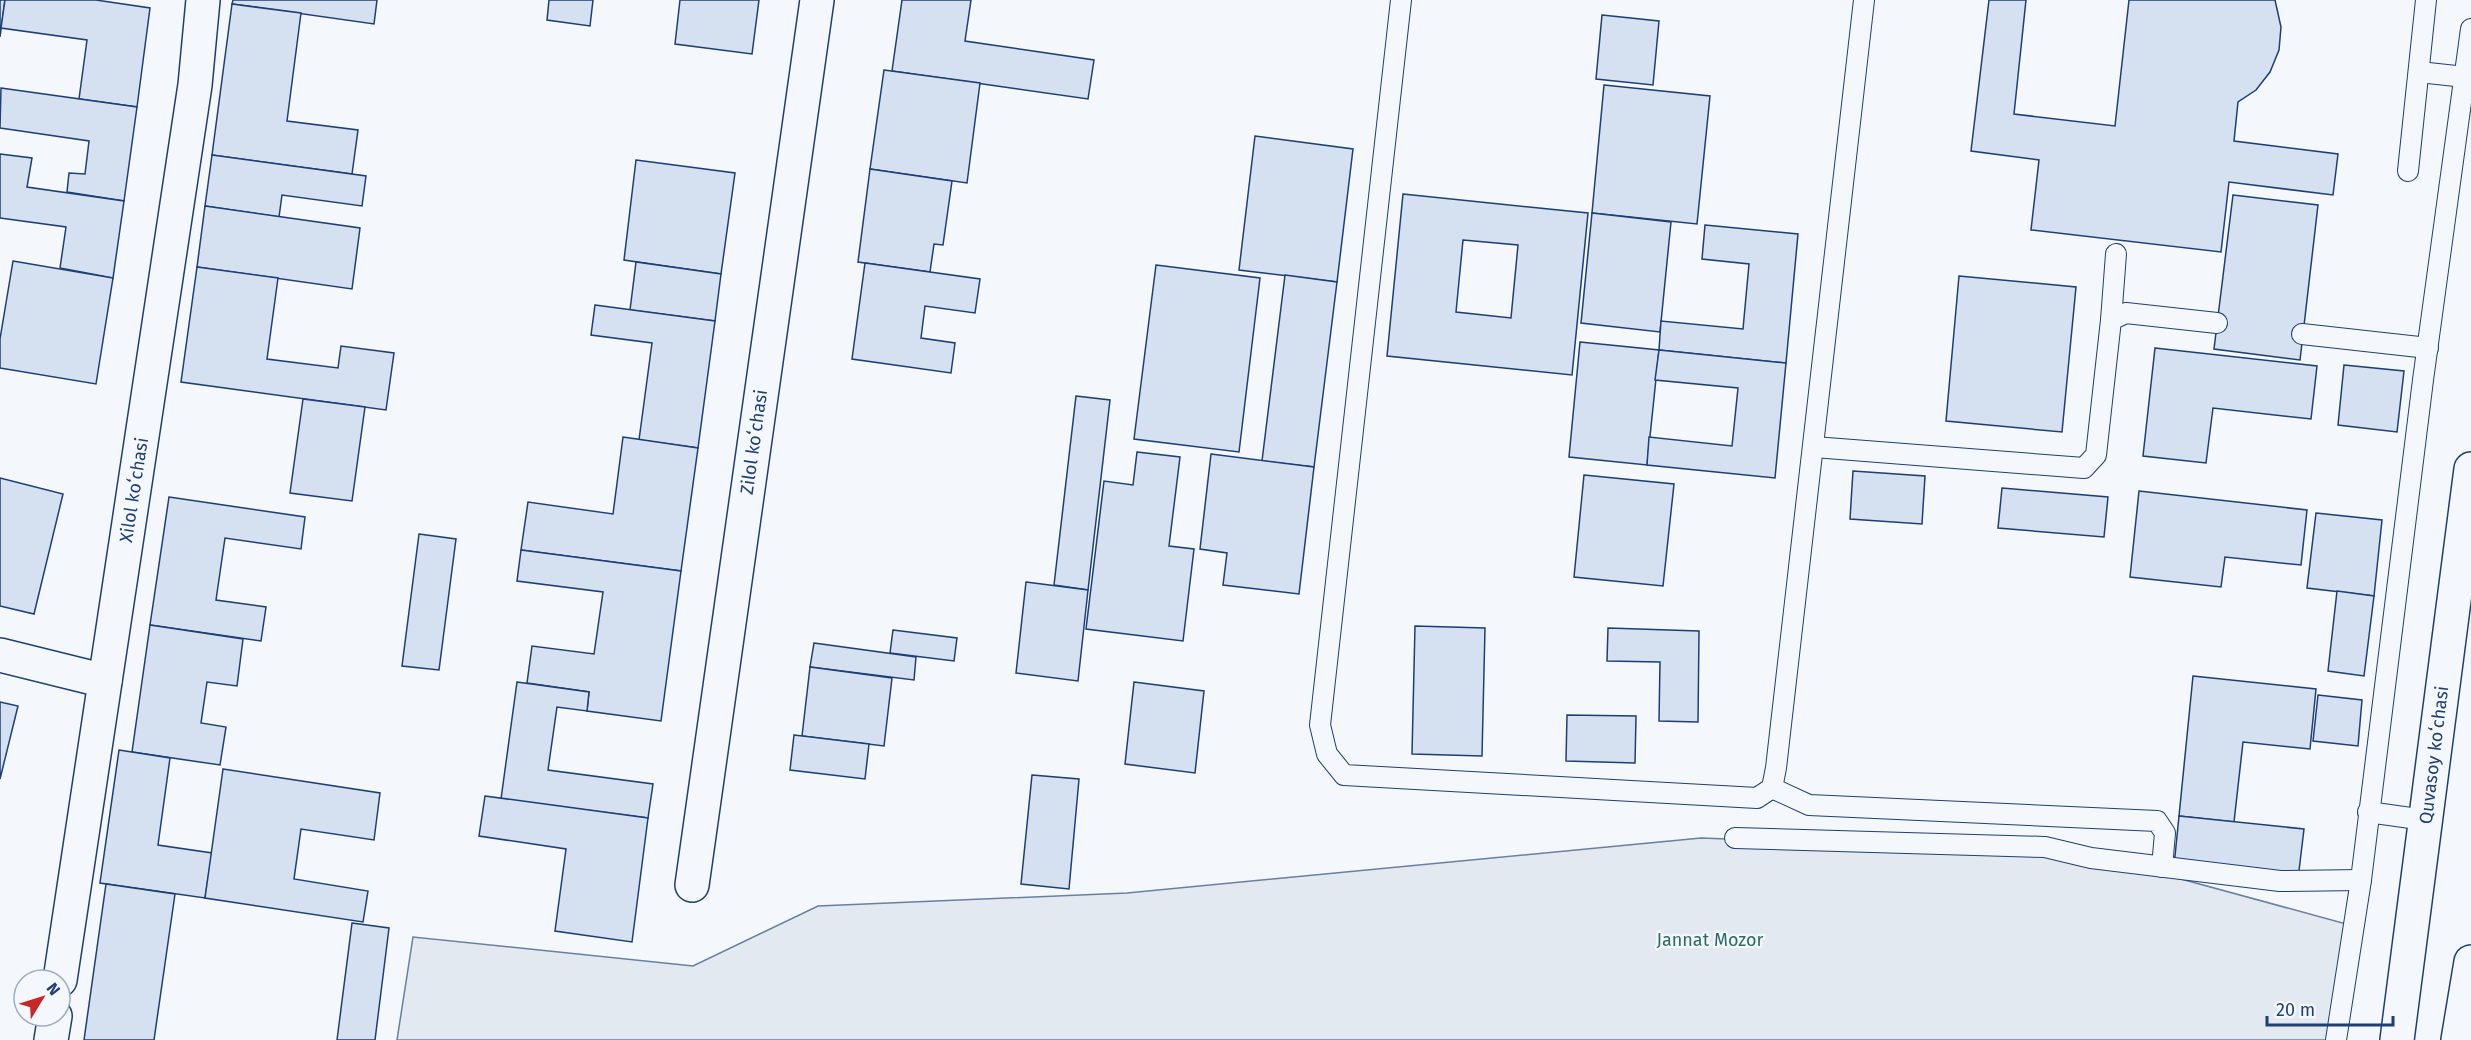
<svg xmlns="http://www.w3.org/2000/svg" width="2471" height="1040" font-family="'Fira Sans',sans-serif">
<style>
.green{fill:#e3e9f0;stroke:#687fa3;stroke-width:1.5}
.building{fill:#d5e0f0;stroke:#1d3f73;stroke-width:1.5;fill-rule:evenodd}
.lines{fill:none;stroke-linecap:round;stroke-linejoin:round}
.lane-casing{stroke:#1d3f73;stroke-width:22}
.street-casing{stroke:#1d3f73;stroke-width:36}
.primary-casing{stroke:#1d3f73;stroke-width:36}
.lane{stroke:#f4f7fb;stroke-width:20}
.street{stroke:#f4f7fb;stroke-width:33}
.primary{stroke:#f4f7fb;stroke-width:33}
.labels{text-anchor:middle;stroke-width:4.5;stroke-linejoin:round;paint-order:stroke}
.street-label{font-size:18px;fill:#1d3f73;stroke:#f4f7fb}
.park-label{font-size:18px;fill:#2c6c60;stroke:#f4f7fb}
</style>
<rect width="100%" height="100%" fill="#f4f7fb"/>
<polygon class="green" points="1701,838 2082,852 2350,925 2335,1040 397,1040 413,937 693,966 818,906 1127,893"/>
<g class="building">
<polygon points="0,0 5,0 0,37"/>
<polygon points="5,0 96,0 150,8 137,107 79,99 87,40 1,28"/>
<polygon points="233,0 377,0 374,24 232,4"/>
<polygon points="549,0 593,0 590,26 547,20"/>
<polygon points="680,0 759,0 752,54 675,44"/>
<polygon points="902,0 971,0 965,41 1094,60 1088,99 892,71"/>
<polygon points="1989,0 2026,0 2014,114 2115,126 2129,0 2275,0 2281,27 2279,50 2270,72 2256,90 2238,102 2234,141 2338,154 2333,195 2229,182 2221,252 2031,230 2039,160 1971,151"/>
<polygon points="232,4 301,13 287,121 358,130 352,174 212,155"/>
<polygon points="1602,15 1659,21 1653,85 1596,79"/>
<polygon points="884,70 980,83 967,183 870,169"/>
<polygon points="1604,85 1710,96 1697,224 1592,213"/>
<polygon points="1,88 137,107 124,201 67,192 69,173 85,174 89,141 0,128"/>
<polygon points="1255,136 1353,149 1337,282 1239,270"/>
<polygon points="0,154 32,158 27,187 124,201 113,278 60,268 66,227 0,218"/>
<polygon points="212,155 366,176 362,206 282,195 279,217 205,206"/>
<polygon points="636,160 735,173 721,274 624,260"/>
<polygon points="870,169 952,181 943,245 934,244 930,272 858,262"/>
<path d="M1403 194 1588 213 1572 375 1387 356ZM1463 240 1518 245 1511 318 1456 312Z"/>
<polygon points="2233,195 2318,205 2300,360 2214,349"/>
<polygon points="205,206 360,228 352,289 197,267"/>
<polygon points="1592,213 1671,222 1660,332 1581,323"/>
<polygon points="1705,225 1798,234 1786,363 1659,350 1661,321 1743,329 1749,264 1702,259"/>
<polygon points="13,261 113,278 96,384 0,368 0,339"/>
<polygon points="636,262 721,274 715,321 630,310"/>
<polygon points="865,263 980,279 975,313 925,306 921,338 955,343 951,373 852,359"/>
<polygon points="1156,265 1260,278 1239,452 1134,439"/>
<polygon points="197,267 278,278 267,359 338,368 341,346 394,353 386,410 181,382"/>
<polygon points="1285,275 1337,282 1314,467 1262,461"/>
<polygon points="1959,276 2076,287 2062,432 1946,421"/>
<polygon points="595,305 715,321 698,448 639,440 652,343 591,335"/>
<polygon points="1580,342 1659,350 1647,465 1569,457"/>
<polygon points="2155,348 2317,366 2311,419 2213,408 2206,463 2143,456"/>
<polygon points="1659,350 1786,363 1775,478 1647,465 1649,437 1732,446 1738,388 1655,380"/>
<polygon points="2344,365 2404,371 2397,432 2338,425"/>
<polygon points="1076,396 1110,400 1088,590 1054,585"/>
<polygon points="303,399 365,407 352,501 290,493"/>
<polygon points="623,437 698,448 681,571 521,550 528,502 613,514"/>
<polygon points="1137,452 1180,457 1169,546 1194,549 1183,641 1086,629 1104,481 1133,485"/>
<polygon points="1211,454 1314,467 1299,594 1223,585 1227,553 1200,549"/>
<polygon points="1853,471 1925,476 1922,524 1850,519"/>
<polygon points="1584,475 1674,484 1663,586 1574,577"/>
<polygon points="0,478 63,494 34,614 0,606"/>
<polygon points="2002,488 2108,497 2104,537 1998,528"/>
<polygon points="2139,491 2307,510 2301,565 2225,557 2221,587 2130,577"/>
<polygon points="169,497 305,517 301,549 225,538 216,600 266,607 261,641 150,625"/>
<polygon points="2316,513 2382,520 2374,596 2307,588"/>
<polygon points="419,534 456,539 439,670 402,666"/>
<polygon points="521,550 681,571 661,721 587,711 589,692 527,683 532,646 594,654 603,592 517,581"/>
<polygon points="1026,582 1088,590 1078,681 1016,673"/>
<polygon points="2337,591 2374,596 2364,676 2328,671"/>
<polygon points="150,625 243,639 237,686 207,682 201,723 226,727 220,765 132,752"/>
<polygon points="1415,626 1485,628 1482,756 1412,754"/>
<polygon points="1608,628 1699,631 1698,722 1659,721 1660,662 1607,661"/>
<polygon points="893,630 957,638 954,661 890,653"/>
<polygon points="814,643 916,657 914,680 810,667"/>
<polygon points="810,667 892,678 884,746 802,736"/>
<polygon points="2193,676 2316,689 2310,749 2243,742 2234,822 2179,816"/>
<polygon points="517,682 589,692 587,711 557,707 548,770 653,784 648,818 501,799"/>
<polygon points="1134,682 1204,691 1195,773 1125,764"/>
<polygon points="2318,695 2362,700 2358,746 2313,741"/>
<polygon points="0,702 18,706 0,779"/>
<polygon points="1567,715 1636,716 1635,763 1566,761"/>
<polygon points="794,735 869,744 865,779 790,770"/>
<polygon points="119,750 170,758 158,845 212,853 205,898 100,883"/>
<polygon points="223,769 380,793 374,840 301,829 294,879 368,891 363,922 205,898"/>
<polygon points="1032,775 1079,779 1069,889 1021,884"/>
<polygon points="485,796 648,818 632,942 555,931 566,849 479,836"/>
<polygon points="2179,816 2304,829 2298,879 2174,866"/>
<polygon points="106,884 175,894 154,1040 84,1040"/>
<polygon points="352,923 389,928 375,1040 337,1040"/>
</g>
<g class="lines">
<g class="lane-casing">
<g id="lane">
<polyline points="1401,0 1320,725 1327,754 1344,775 1757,798 1772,788 1776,768 1864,0"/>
<polyline points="2419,72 2465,77"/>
<polyline points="2408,171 2426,0"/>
<polyline points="2111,320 2116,254"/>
<polyline points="2302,334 2428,348"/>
<polyline points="1814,447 2084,468 2096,455 2111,320 2126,313 2217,323"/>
<polyline points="1772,788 1809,805 2157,821 2165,833 2162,867"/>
<polyline points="2368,812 2425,820"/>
<polyline points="1735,838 2045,847 2091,858 2280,881 2361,880"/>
<polyline points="2336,1040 2361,880 2423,380 2471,29"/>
</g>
</g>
<g class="street-casing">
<g id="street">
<polyline points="0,655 105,681"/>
<polyline points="692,885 817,0"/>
<polyline points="60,980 195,85 203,0"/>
<polyline points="51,1040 55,1016"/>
</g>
</g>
<g class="primary-casing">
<g id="primary">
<polyline points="2397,1040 2471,469"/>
<polyline points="2458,1040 2471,962"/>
</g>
</g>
<use href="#lane" class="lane"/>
<use href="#street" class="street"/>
<use href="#primary" class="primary"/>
</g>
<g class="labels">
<g class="street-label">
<text transform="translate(754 442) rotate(-82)" y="6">Zilol koʻchasi</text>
<text transform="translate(134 490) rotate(-81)" y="6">Xilol koʻchasi</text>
<text transform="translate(2434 755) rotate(-83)" y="6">Quvasoy koʻchasi</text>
</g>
<g class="park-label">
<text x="1710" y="946">Jannat Mozor</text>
</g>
</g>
<g transform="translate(42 998) rotate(52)"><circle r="28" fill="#f4f7fb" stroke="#9eadc5" stroke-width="1.5"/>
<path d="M0-4.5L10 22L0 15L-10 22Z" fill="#c62828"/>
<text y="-9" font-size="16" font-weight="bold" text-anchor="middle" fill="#1d3f73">N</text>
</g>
<path d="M2267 1016v9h126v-9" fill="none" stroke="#1d3f73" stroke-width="3"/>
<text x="2276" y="1016" font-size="18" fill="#1d3f73" stroke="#f4f7fb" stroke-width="4.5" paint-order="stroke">20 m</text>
</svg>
